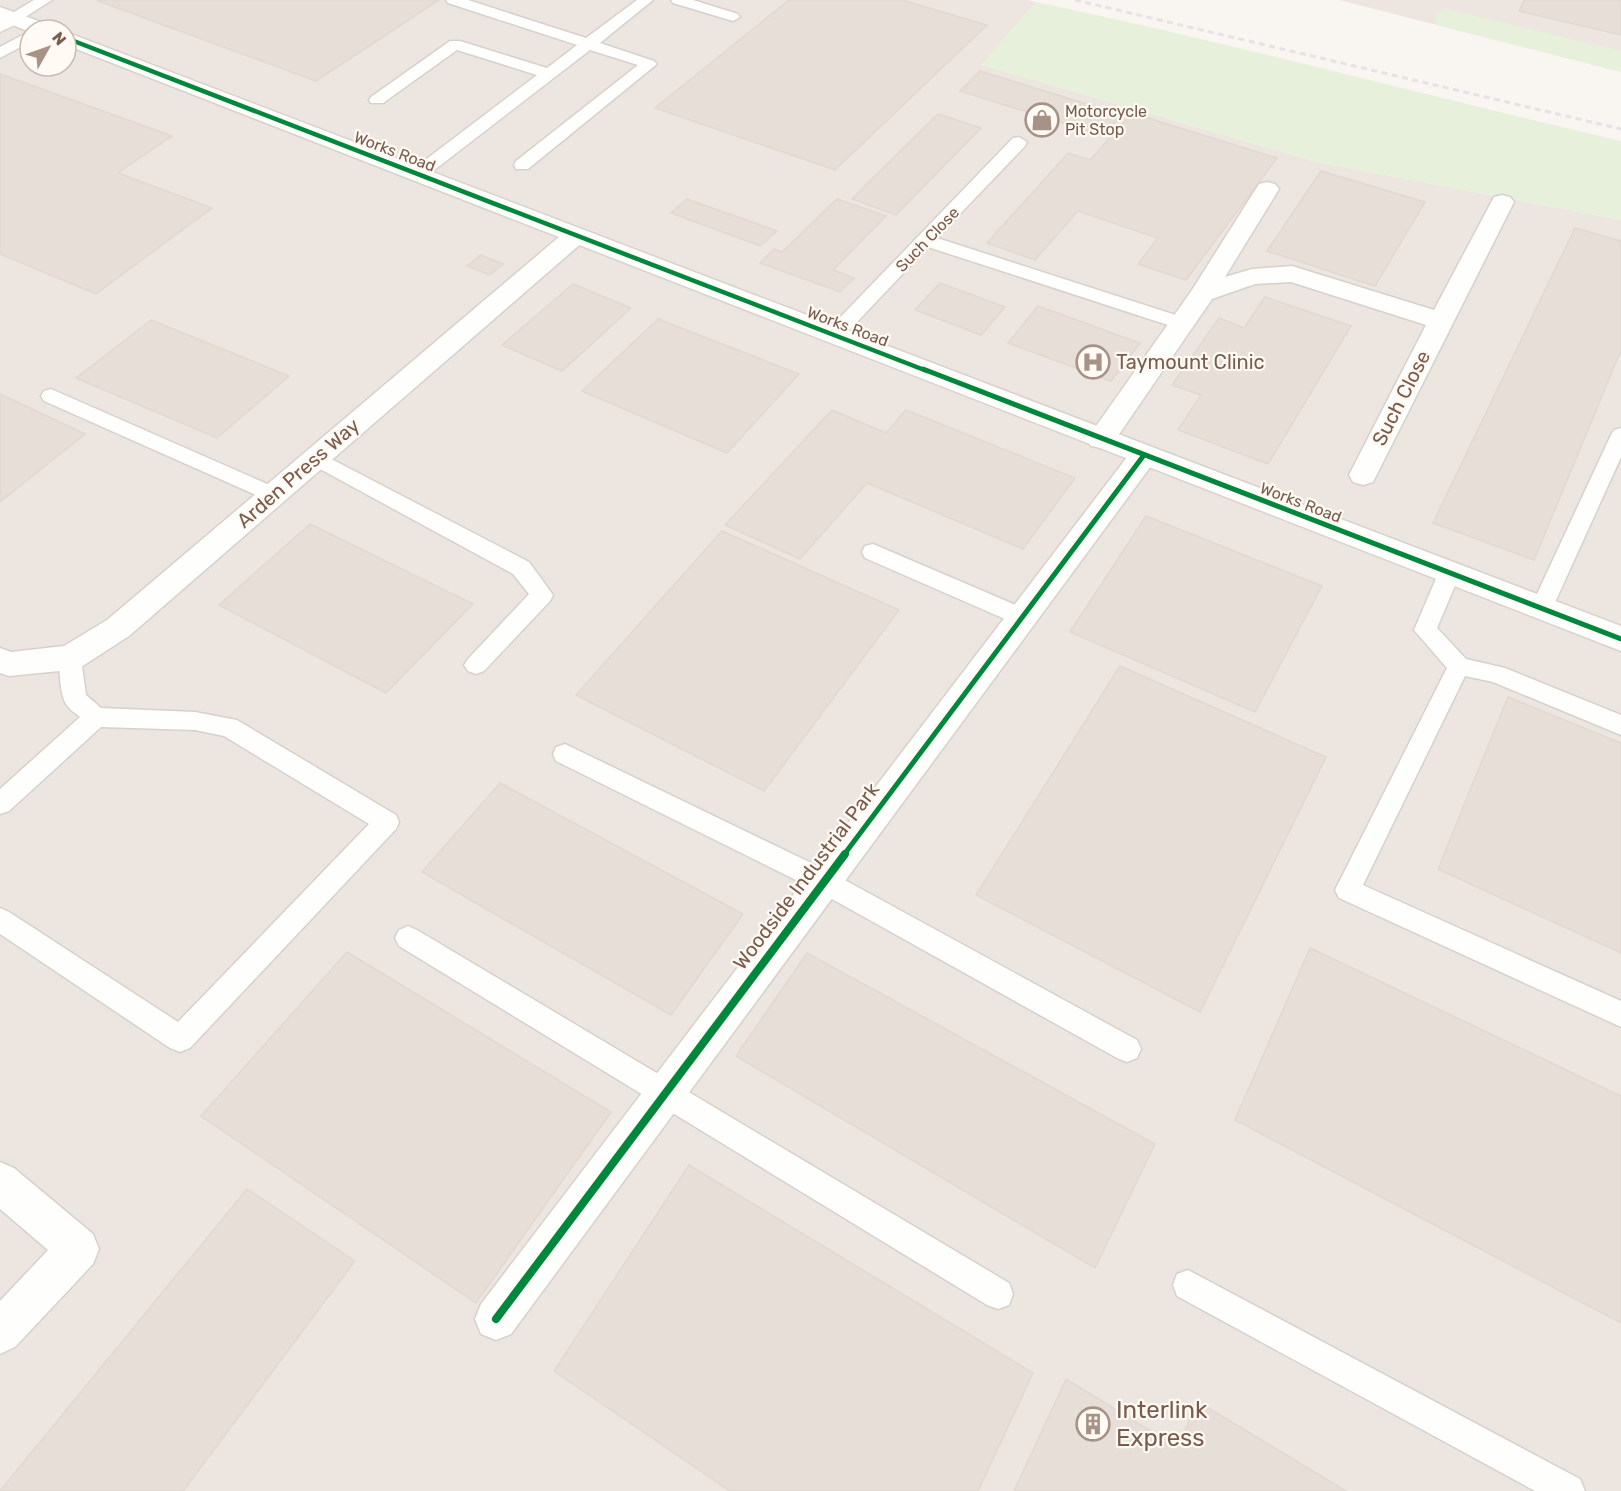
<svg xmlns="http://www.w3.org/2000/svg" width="1621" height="1491" font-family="Rubik,sans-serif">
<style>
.industrial{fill:#ede5e0;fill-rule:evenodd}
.green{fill:#e7f0db}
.building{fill:#e6ded7;stroke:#e2d8d2;stroke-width:1.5}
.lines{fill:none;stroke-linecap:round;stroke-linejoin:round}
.lane-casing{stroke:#d7d1cb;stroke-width:3}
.street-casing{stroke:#d7d1cb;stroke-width:3}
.secondary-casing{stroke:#d9d2cb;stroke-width:3}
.lane{fill:#fefefd;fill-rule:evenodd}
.street{fill:#fefefd;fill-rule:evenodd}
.secondary{fill:#fefefd;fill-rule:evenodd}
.rail{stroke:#e6e3e7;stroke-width:3;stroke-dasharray:6 4.5;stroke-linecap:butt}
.cycleway-far2-casing{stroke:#fffaf3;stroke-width:8}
.cycleway-far1-casing{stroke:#fffaf3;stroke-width:9}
.cycleway-casing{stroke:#fffaf3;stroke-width:11}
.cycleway-far2{stroke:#00873e;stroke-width:4.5}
.cycleway-far1{stroke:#00873e;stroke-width:5}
.cycleway{stroke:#00873e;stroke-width:8}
.labels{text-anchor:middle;stroke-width:4.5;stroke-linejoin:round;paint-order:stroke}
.far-poi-label{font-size:16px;fill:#7a5c4d;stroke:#fffaf3;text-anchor:start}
.far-street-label{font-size:16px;fill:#7a5c4d;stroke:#fffaf3}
.poi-label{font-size:20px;fill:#7a5c4d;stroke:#fffaf3;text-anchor:start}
.street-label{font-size:20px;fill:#7a5c4d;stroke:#fffaf3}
.near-poi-label{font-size:24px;fill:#7a5c4d;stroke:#fffaf3;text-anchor:start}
</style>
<rect width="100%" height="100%" fill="#f9f5f0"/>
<g class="industrial">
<path d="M0 0H1027L1036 2 982 65 1317 162 1621 220V1491H0ZM30 30H66V66H30Z"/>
<polygon points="1339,0 1621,0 1621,72 1547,53"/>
</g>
<g class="green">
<path d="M1036 2C1232 43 1426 96 1621 141V220L1317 162 981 65Z"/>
<polygon points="1443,8 1621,51 1621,72 1435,24 1436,17"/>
</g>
<g class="building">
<polygon points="439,0 316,81 98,1 99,0"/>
<polygon points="789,0 902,0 987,25 835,170 655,108"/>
<polygon points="1524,0 1621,0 1621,35 1519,11"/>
<polygon points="980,71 1122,115 1104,136 960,91"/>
<polygon points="0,74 172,136 118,173 212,208 96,294 0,254"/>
<polygon points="1132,113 1277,158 1186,280 1138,264 1158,238 1078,211 1035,260 987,243 1068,153 1090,160"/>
<polygon points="938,114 981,128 896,215 852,199"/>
<polygon points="1321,171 1425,202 1375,286 1267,251"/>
<polygon points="687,199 777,231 760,246 671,213"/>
<polygon points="837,199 886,216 833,270 854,278 840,292 760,263 774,249 782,252"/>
<polygon points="1575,228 1621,241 1621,350 1534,560 1433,523"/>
<polygon points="481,255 503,264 490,275 467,266"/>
<polygon points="940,283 1005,307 981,335 915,310"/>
<polygon points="573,284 631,308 562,371 502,345"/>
<polygon points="1265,297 1351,326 1268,464 1178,430 1201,395 1172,385 1219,318 1244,328"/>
<polygon points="1038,306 1140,343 1111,381 1008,343"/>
<polygon points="658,319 799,374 727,453 582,391"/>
<polygon points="151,320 289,376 217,438 76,378"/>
<polygon points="0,394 85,434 0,502"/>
<polygon points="832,410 886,433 906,410 1075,478 1023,549 867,483 800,559 725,525"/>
<polygon points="1146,516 1322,586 1255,712 1070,632"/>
<polygon points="310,524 473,604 386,693 219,605"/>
<polygon points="722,531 899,610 764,791 576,695"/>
<polygon points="1120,666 1326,757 1200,1012 976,895"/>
<polygon points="1508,697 1621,743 1621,953 1438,869"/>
<polygon points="500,783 743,914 671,1015 422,872"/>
<polygon points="1310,948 1621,1096 1621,1323 1235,1120"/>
<polygon points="347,952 611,1112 476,1303 201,1116"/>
<polygon points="807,953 1155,1144 1095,1268 736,1056"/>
<polygon points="689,1165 1033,1373 978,1491 730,1491 554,1371"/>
<polygon points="247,1189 355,1261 183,1491 0,1491"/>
<polygon points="1066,1379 1178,1448 1197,1401 1346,1491 1014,1491"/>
</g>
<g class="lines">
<g class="lane-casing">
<g id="lane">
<polygon points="34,0 52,0 19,21 9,21 7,18 9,15"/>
<polygon points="446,0 468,0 586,38 637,0 653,0 600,43 654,61 657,64 528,169 516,169 514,165 516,161 638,65 590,50 424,178 412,178 410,174 412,170 537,75 457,50 383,103 371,103 369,100 371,97 450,41 460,41 547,68 577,45 448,3"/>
<polygon points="671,0 693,0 738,14 740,17 733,21 673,3"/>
<polygon points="30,31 30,42 0,58 0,47"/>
<polygon points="1019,137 1027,142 1025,146 937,238 1188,319 1190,323 1188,327 1174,327 928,247 841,339 827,339 825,335 827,331 1013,138"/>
<polygon points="51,389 281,490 284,495 281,500 274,502 267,500 44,401 41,396 44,391"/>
<polygon points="1621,428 1621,457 1552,609 1549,615 1541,617 1533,615 1530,609 1611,435 1614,430"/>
<polygon points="316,451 529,562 553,595 550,601 484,671 476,674 468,671 464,665 468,659 529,594 513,574 309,463 306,458 309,453"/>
<polygon points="873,544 1030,611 1033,617 1030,623 1022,625 1014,623 865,558 862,552 865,546"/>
<polygon points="1449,566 1457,568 1460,574 1437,628 1466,659 1505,668 1621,715 1621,735 1493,682 1465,676 1363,885 1621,1001 1621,1027 1339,898 1335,890 1447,668 1414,630 1438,574 1441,568"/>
<path d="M70 649 78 652 81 658 86 695 101 708 195 712 237 720 396 815 399 822 396 829 190 1048 180 1052 170 1048 0 934V908L9 912 178 1022 369 824 224 736 195 730 101 727 9 811 0 814V789L80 717C75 713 69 709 66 704 60 695 57 660 62 652Z"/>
<polygon points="565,744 832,873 1137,1040 1141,1049 1137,1058 1127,1062 1117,1058 814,889 556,761 553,754 556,747"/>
<polygon points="408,926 417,930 1009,1283 1013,1294 1009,1305 998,1309 987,1305 399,946 395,938 399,930"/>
<polygon points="1188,1270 1580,1479 1585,1491 1535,1491 1177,1296 1173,1285 1177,1274"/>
</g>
</g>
<g class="street-casing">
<g id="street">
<polygon points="14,12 21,14 24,18 21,22 0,32 0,17"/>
<polygon points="1267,182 1275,184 1279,189 1225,277 1252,269 1292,266 1434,310 1494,197 1502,195 1510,197 1514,202 1373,482 1363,485 1353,482 1349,475 1426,325 1291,282 1255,284 1212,299 1111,446 1101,448 1091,446 1087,439 1192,290 1259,184"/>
<polygon points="575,229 584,231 587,236 584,241 129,636 81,667 70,670 9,676 0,673 0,648 11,652 64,646 107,620 566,231"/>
<polygon points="1144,445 1154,448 1158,455 1154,462 511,1334 496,1340 481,1334 475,1319 481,1304 1134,448"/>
<polygon points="0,1162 14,1168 93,1234 99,1249 93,1264 15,1347 0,1354 0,1301 48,1250 0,1209"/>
</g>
</g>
<g class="secondary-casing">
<g id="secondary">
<polygon points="0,7 52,26 55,30 30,32 0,20"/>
<polygon points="66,32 1621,626 1621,651 66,45"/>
</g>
</g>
<use href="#lane" class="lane"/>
<use href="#street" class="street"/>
<use href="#secondary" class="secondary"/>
<polyline class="rail" points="1075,0 1621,129"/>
<g class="cycleway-far2-casing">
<polyline id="cycleway-far2" points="66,38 927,371"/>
</g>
<g class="cycleway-far1-casing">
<g id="cycleway-far1">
<polyline points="923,369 1621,639"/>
<polyline points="843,856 1144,455"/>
</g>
</g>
<g class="cycleway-casing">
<polyline id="cycleway" points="496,1319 845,854"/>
</g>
<use href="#cycleway-far2" class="cycleway-far2"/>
<use href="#cycleway-far1" class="cycleway-far1"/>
<use href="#cycleway" class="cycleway"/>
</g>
<defs>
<g id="shop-ring" transform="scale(1.725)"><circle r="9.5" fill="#fffaf3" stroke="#a69286" stroke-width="1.5"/><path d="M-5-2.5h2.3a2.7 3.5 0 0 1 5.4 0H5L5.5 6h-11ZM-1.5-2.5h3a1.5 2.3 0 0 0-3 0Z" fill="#a69286"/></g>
<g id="hospital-ring" transform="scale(1.725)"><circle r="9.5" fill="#fffaf3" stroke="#a69286" stroke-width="1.5"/><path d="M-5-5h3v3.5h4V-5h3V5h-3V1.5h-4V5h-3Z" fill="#a69286"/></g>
<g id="building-ring" transform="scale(1.725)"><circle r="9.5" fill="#fffaf3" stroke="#a69286" stroke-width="1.5"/><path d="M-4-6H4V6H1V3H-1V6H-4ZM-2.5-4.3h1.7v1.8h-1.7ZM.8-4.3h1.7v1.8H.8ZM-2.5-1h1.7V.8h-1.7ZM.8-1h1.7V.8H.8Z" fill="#a69286"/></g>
</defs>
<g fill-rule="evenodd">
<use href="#shop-ring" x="1042" y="120"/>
<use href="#hospital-ring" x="1093" y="362"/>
<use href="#building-ring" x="1093" y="1424"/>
</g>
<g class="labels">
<g class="far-poi-label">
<text x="1065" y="117">Motorcycle<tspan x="1065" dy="18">Pit Stop</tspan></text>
</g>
<g class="far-street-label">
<text transform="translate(395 151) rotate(21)" y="6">Works Road</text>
<text transform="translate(927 239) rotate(-46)" y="6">Such Close</text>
<text transform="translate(848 326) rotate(21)" y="6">Works Road</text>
<text transform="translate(1301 502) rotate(21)" y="6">Works Road</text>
</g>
<g class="poi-label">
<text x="1116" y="369">Taymount Clinic</text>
</g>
<g class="street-label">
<text transform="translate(1401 398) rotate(-63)" y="7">Such Close</text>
<text transform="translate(298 473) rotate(-41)" y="7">Arden Press Way</text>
<text transform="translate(806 876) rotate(-53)" y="7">Woodside Industrial Park</text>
</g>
<g class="near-poi-label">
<text x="1116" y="1418">Interlink<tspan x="1116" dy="28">Express</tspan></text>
</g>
</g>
<g transform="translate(48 48) rotate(50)"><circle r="28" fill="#fffaf3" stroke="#cabbb1" stroke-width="1.5"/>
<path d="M0-4.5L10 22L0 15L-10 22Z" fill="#a69286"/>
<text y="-9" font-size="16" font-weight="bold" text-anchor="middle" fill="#7a5c4d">N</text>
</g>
</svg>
